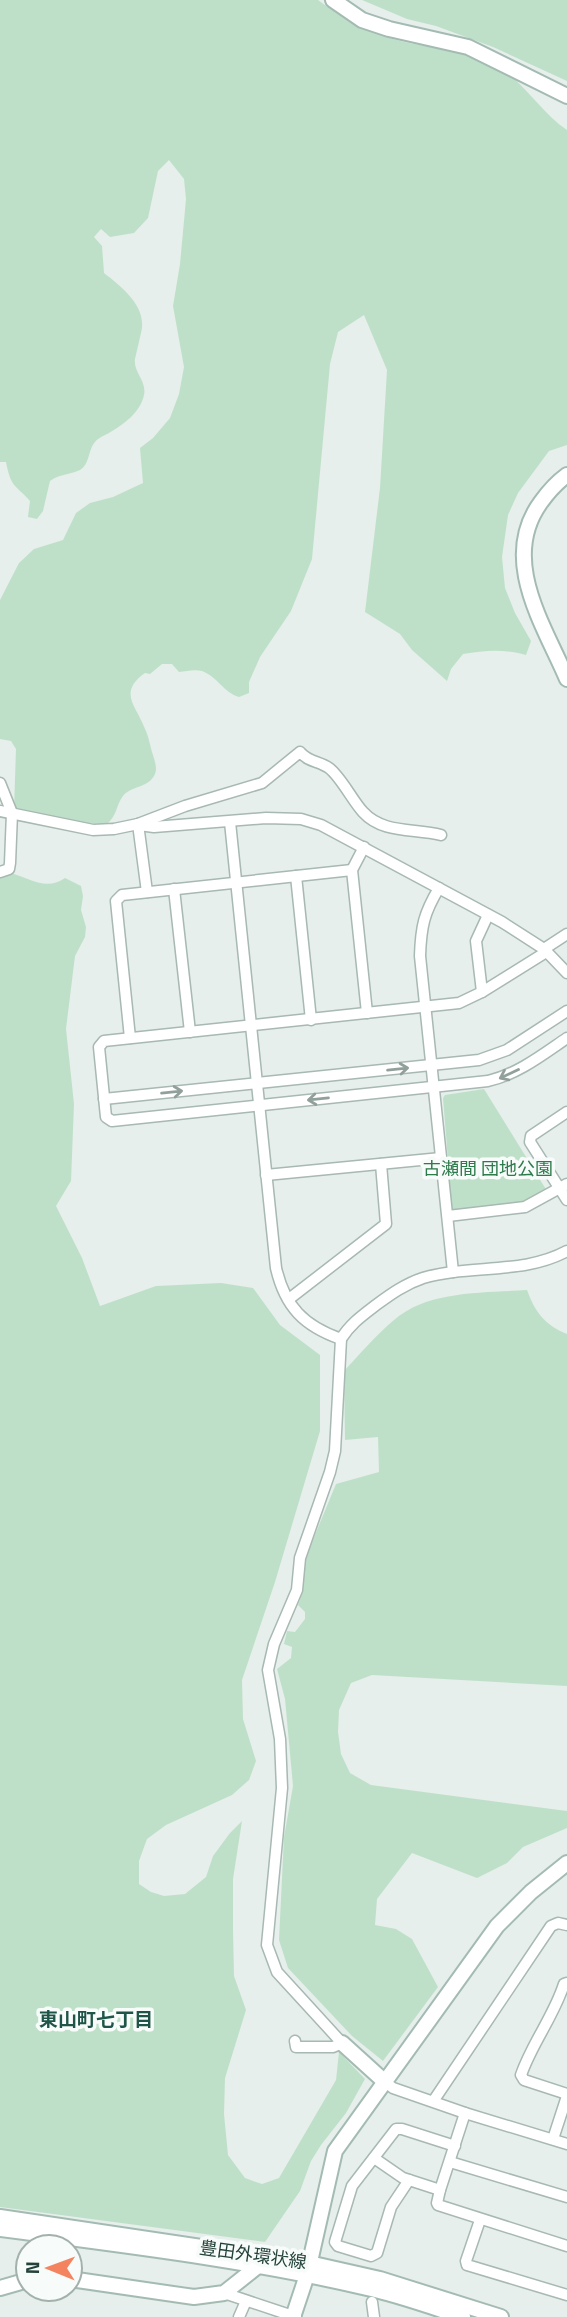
<svg xmlns="http://www.w3.org/2000/svg" width="567" height="2317" font-family="'Titillium Web','Noto Sans JP',sans-serif">
<style>
.green{fill:#bfe0c8}
.lines{fill:none;stroke-linecap:round;stroke-linejoin:round}
.street-casing{stroke:#a8b8b2;stroke-width:13}
.secondary-casing{stroke:#a4bbb3;stroke-width:18}
.street{stroke:#fff;stroke-width:10}
.secondary{stroke:#fff;stroke-width:14}
.oneway{stroke:#92a09c}
.labels{text-anchor:middle;stroke-width:7;stroke-linejoin:round;paint-order:stroke}
.park-label{font-size:18px;fill:#2d7a4b;stroke:#f7fbf9}
.street-label{font-size:18px;fill:#24423a;stroke:#f7fbf9}
.neighbourhood-label{font-size:19px;font-weight:bold;fill:#1f5548;stroke:#f7fbf9}
</style>
<rect width="100%" height="100%" fill="#e6efeb"/>
<g class="green">
<path d="M0 0H318C349 23 381 39 420 45 443 48 465 51 487 60 517 72 540 112 567 130V445L549 451 518 493 508 515 502 557 505 588 515 613 531 641 526 655C504 649 486 650 463 654L451 669 447 681 412 650 400 634 365 612 380 488 387 370 364 315 338 332 330 364 312 559 291 611 260 657 249 682V693L239 697C223 692 218 677 202 671 196 669 186 671 179 672L172 664H162L150 674 145 673C117 693 137 706 145 729 149 737 150 746 153 755 155 762 158 769 154 776 147 788 131 786 123 796 116 805 117 816 107 824L85 823 14 810 16 749 11 741 0 739V600L19 563 34 549 63 540 76 513 90 503 113 497 143 483 140 448 153 438 170 418 179 394 184 367 173 306 180 264 186 199 184 179 169 160 158 171 148 218 134 233 110 237 101 229 94 237 102 246 104 273C122 287 148 307 141 333 139 342 137 350 135 359 133 372 147 381 144 395 140 413 124 424 109 433 105 435 98 438 95 442 88 450 90 464 80 470 70 475 59 474 50 481L43 511 37 519 28 517 30 501C15 484 11 488 6 462H0Z"/>
<polygon points="362,0 567,0 567,81 493,47 436,26 407,19"/>
<path d="M11 873C32 879 46 891 65 878L81 886 83 896 81 910 86 927 85 937 75 956 66 1029 74 1104 71 1181 56 1206 82 1258 100 1306 156 1286 221 1283 253 1288 280 1325 320 1355V1431L275 1582 242 1680 243 1719 256 1761 249 1780 232 1795 166 1825 147 1839 139 1861V1884L151 1892 164 1896 185 1894 206 1877 213 1856 230 1833 242 1821 233 1879V1931L234 1976 246 2010 225 2078 224 2114 228 2155 245 2178 262 2184 279 2178 336 2080 339 2052 365 2079 346 2113 321 2145 311 2161 300 2191 265 2242 0 2207V875Z"/>
<polygon points="484,1089 547,1191 526,1202 455,1212 452,1209 443,1098 445,1095"/>
<path d="M527 1290C535 1312 545 1325 567 1334V1686L372 1675 351 1683 339 1710 338 1732 341 1754 350 1773 371 1785 567 1811V1828L523 1847 507 1863 477 1878 412 1853 377 1899 375 1925 396 1929 412 1939 438 1987 383 2061 352 2036 288 1968 279 1940 284 1837 293 1786 285 1699 277 1669 291 1658 292 1647 284 1644 287 1631 295 1632 305 1619V1612L298 1605 303 1591 305 1559 336 1484 379 1472 378 1437 345 1440 344 1371C360 1354 376 1335 394 1320 428 1290 485 1293 527 1290Z"/>
</g>
<g class="lines">
<g class="street-casing">
<g id="street">
<polyline points="0,783 12,813 10,863 9,869 0,872"/>
<path d="M0 811 93 830 114 829 138 824 185 806 262 783 300 752C308 762 319 761 329 768 341 777 352 800 363 812 383 834 414 828 441 835"/>
<path d="M230 822 276 1268C285 1307 304 1326 341 1339"/>
<polyline points="138,824 147,892"/>
<polyline points="139,825 154,827 266,818 301,819 321,825 502,922 544,949 567,973"/>
<polyline points="364,847 352,870 367,1013"/>
<polyline points="296,876 311,1020"/>
<path d="M439 888C424 913 421 926 420 956L453 1272"/>
<polyline points="174,889 190,1032"/>
<path d="M567 934 544 949 543 954 482 992 459 1003 104 1041 99 1047 106 1117 112 1121 488 1081C518 1074 542 1055 567 1038"/>
<polyline points="482,992 476,941 488,915"/>
<polyline points="130,1038 116,901 122,895 352,870"/>
<polyline points="104,1099 479,1060 507,1050 567,1011"/>
<polyline points="567,1112 531,1136 530,1142 567,1200"/>
<polyline points="266,1175 441,1158"/>
<polyline points="448,1216 525,1207 567,1184"/>
<polyline points="289,1299 386,1224 381,1164"/>
<path d="M567 1983 564 1984C554 2016 532 2043 521 2075L524 2080 567 2094"/>
<path d="M295 2041 296 2047H333L342 2043 277 1972 267 1945 282 1788 280 1739 268 1670 274 1644 297 1590 300 1558 330 1472 335 1451 341 1339C350 1324 363 1315 376 1305 391 1294 405 1284 423 1278 470 1264 523 1275 567 1251"/>
<polyline points="385,2082 393,2088 465,2113 567,2144"/>
<polyline points="434,2100 551,1926 558,1923 567,1925"/>
<polyline points="465,2113 440,2190 437,2203 438,2205 567,2246"/>
<polyline points="553,2139 567,2096"/>
<polyline points="374,2158 403,2178 440,2190"/>
<polyline points="450,2162 567,2197"/>
<polyline points="409,2180 391,2207 377,2253 371,2256 338,2246 335,2242 352,2186 396,2129 402,2129 455,2146"/>
<polyline points="480,2220 466,2261 467,2265 567,2295"/>
<polyline points="224,2293 296,2317"/>
<polyline points="372,2302 374,2317"/>
<polyline points="239,2317 246,2301"/>
</g>
</g>
<g class="secondary-casing">
<g id="secondary">
<polyline points="333,0 362,20 389,29 468,47 567,96"/>
<path d="M567 475C556 483 549 491 541 502 499 559 544 625 567 679"/>
<polyline points="342,2043 385,2082"/>
<polyline points="0,2217 309,2263 380,2279 501,2317"/>
<path d="M0 2229C121 2245 249 2260 367 2288 399 2295 432 2307 463 2317"/>
<polyline points="70,2279 194,2297 224,2293 258,2266"/>
<polyline points="0,2288 28,2280"/>
<polyline points="293,2317 307,2275 335,2151 497,1926 531,1892 567,1863"/>
</g>
</g>
<use href="#street" class="street"/>
<use href="#secondary" class="secondary"/>
</g>
<defs><path id="oneway-shaft" d="M-6 0H5M1.5-3L5.5 0L1.5 3" fill="none" stroke-width="1.6" stroke-linecap="round" stroke-linejoin="round" transform="scale(1.75)"/></defs>
<g class="oneway">
<use href="#oneway-shaft" transform="translate(398 1069) rotate(-6)"/>
<use href="#oneway-shaft" transform="translate(509 1074) rotate(155)"/>
<use href="#oneway-shaft" transform="translate(172 1092) rotate(-6)"/>
<use href="#oneway-shaft" transform="translate(318 1099) rotate(174)"/>
</g>
<g class="labels">
<g class="park-label">
<text x="488" y="1175">古瀬間 団地公園</text>
</g>
<g class="street-label">
<text transform="translate(253 2255) rotate(8)" y="6">豊田外環状線</text>
</g>
<g class="neighbourhood-label">
<text x="96" y="2026">東山町七丁目</text>
</g>
</g>
<g transform="translate(49 2268) rotate(271)"><circle r="33" fill="#f7fbf9" stroke="#a3b1ad" stroke-width="2"/>
<path d="M0-5L12 26L0 18L-12 26Z" fill="#f4845f"/>
<text y="-10" font-size="19" font-weight="bold" text-anchor="middle" fill="#24423a">N</text>
</g>
</svg>
